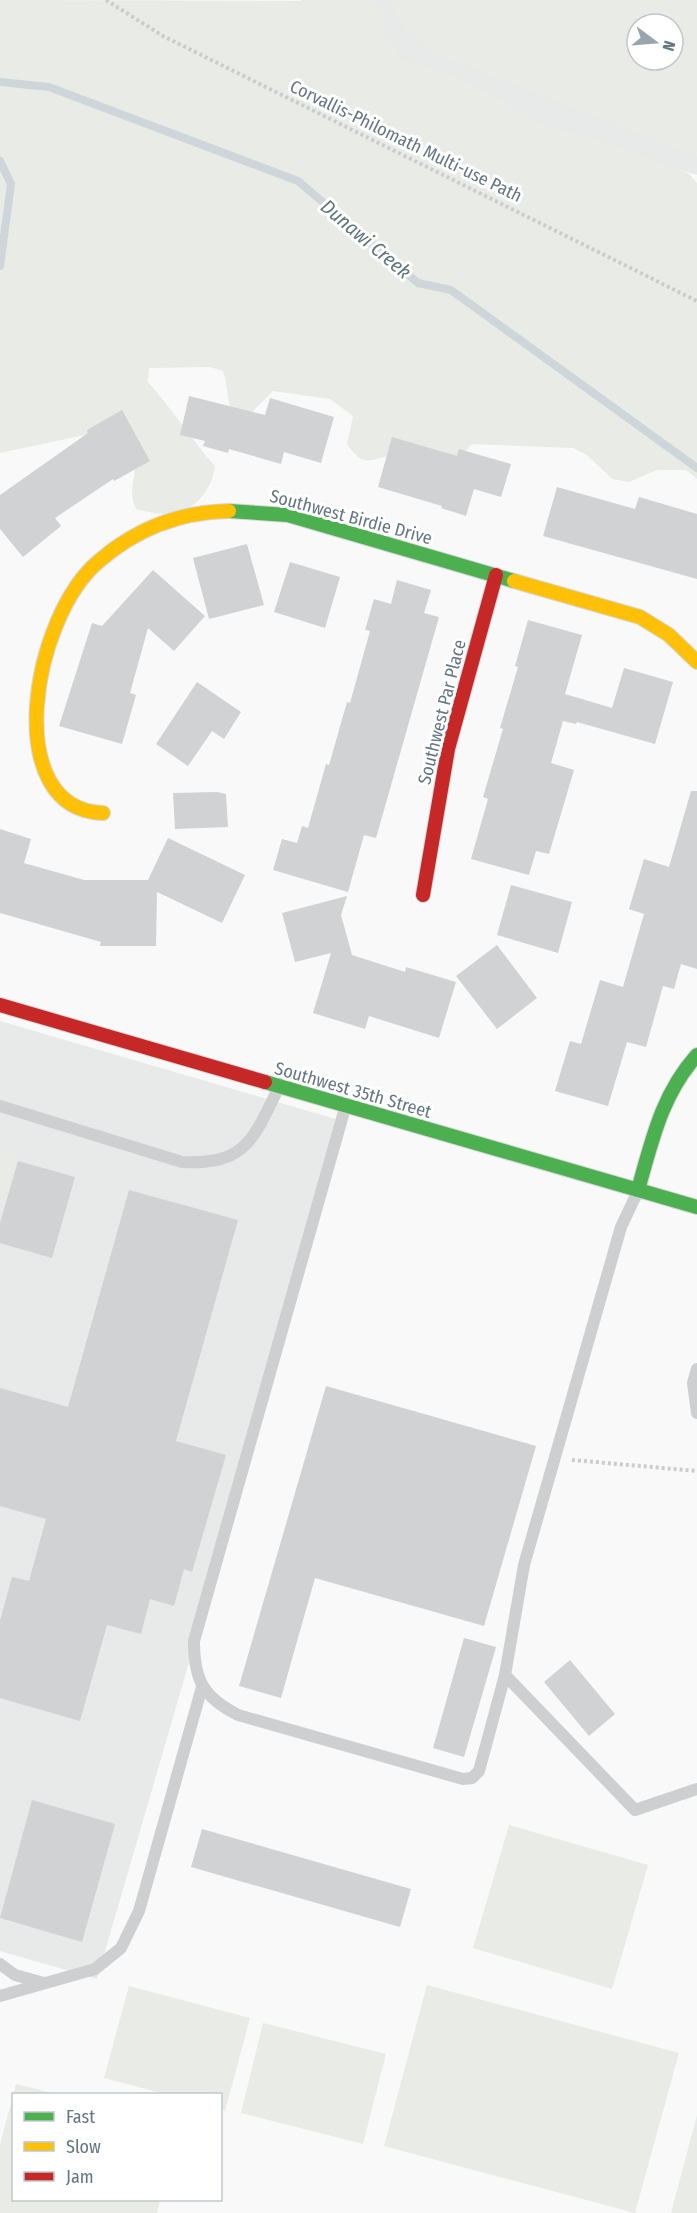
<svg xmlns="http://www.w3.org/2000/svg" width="697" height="2213" font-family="'Fira Sans Condensed',sans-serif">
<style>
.built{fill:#e8e9e9;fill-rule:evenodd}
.green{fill:#e8ebe6;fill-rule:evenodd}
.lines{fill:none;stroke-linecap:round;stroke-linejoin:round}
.stream{stroke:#ced6d9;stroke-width:8}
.building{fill:#d0d2d3}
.fast-casing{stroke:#d5d6d7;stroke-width:16}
.slow-casing{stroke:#d5d6d7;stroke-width:16}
.jam-casing{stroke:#d5d6d7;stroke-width:16}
.path{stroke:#cbcccd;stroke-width:4;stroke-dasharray:3 3;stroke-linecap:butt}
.lane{stroke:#cecfd0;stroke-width:12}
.fast{stroke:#4caf50;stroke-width:14}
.slow{stroke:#ffc107;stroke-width:14}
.jam{stroke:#c62828;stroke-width:14}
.labels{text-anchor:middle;stroke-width:6;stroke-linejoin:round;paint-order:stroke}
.street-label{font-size:18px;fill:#657683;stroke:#fff}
.water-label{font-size:20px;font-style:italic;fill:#60757c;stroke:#fff}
</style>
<rect width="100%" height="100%" fill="#f9f9f9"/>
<g class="built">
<path d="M301 0H697V175L405 85ZM637 24H673V60H637Z"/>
<polygon points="0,1021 346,1122 97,1979 0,1951"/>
</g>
<g class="green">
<path d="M0 0 369 1 383 8 385 37 402 60 432 68 474 85 540 123 615 145 688 173 697 183V479L686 470H657L629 482 612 479 587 455 573 448 472 444 462 455 438 469C427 464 409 454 397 455 372 456 366 472 347 444L353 416 330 399 273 391 249 415 235 416C225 401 229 387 223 371L210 367 149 368 148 382C172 409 191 439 215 466 213 490 191 516 165 514 155 514 145 511 136 509 128 492 135 482 135 464L85 435 0 453Z"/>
<path d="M387 0H697V157L439 55 408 33ZM637 24H673V60H637Z"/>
<polygon points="0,1149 19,1154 0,1216"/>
<polygon points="509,1825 648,1865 612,1989 473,1948"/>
<polygon points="427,1985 679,2053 635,2213 384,2146"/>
<polygon points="129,1986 250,2018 225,2111 221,2109 220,2094 165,2094 104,2078"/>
<polygon points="263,2023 386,2054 363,2144 241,2113"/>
<polygon points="16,2084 56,2094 14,2094 14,2200 160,2200 157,2213 0,2213 0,2145"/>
<polygon points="697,2115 697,2213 671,2213"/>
</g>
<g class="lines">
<g class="stream">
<polyline points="0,82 49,87 298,181 418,283 451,290 697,468"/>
<polyline points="0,161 11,184 0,266"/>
</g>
</g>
<g class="building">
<polygon points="189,396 265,415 270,398 334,417 321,463 284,452 281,464 229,449 228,453 203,446 205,441 180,435"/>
<polygon points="122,410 150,461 114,481 113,479 55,518 61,526 23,557 0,529 0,495 88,433 87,430"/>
<polygon points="392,437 457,456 459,449 511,464 501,497 474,489 466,516 441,508 442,506 378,487"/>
<polygon points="557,487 635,509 639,497 697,514 697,579 543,536"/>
<polygon points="247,544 264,605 209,619 193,558"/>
<polygon points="290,562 340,577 325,628 274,612"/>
<polygon points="153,570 205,616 174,651 148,628 130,693 136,695 122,744 59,726 92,623 102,626"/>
<polygon points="397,580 431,590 424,613 439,617 376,838 364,835 348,892 273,870 282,839 297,843 302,826 308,828 326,764 329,765 347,702 350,703 370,631 365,630 374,599 391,604"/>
<polygon points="528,620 582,635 565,694 612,708 624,668 673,682 655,744 577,722 576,724 563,721 551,763 574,770 549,854 536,851 529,875 471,859 488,799 483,797 503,729 500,728 518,667 515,666"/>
<polygon points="197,682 241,712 224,739 212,731 188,766 156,744"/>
<polygon points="691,791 697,791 697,969 681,964 674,989 663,986 646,1047 627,1042 608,1106 555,1091 570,1041 581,1044 600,980 623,987 644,914 629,909 644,859 669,867"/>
<polygon points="217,792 226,794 228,827 175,829 173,793"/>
<polygon points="0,829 31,839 24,863 84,880 148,880 168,838 245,875 222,923 157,892 156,946 100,946 101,942 0,913"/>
<polygon points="511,885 572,902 558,953 497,935"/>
<polygon points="347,896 341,915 352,955 405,972 406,967 456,982 439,1038 369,1016 365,1029 313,1013 331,953 295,962 282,913"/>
<polygon points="497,945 537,998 497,1029 456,976"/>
<polygon points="18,1161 75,1177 52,1258 0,1243 0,1223"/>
<polygon points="129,1190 238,1220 176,1441 226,1455 192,1572 184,1569 174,1606 150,1599 141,1634 107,1625 80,1721 0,1698 0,1621 12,1577 29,1581 46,1519 0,1506 0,1388 68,1407"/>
<polygon points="326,1386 536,1446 484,1626 315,1578 281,1698 239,1686"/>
<polygon points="464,1638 496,1647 464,1757 433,1748"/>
<polygon points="570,1660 615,1714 589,1736 544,1682"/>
<polygon points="32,1800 115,1824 82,1942 0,1918"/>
<polygon points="202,1829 411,1889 400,1927 191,1867"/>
</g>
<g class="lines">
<g class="fast-casing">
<g id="fast">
<polyline points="229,511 288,515 514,581"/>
<polyline points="265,1082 697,1207"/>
<path d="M638 1190C652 1140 662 1094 697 1055"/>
</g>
</g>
<g class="slow-casing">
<g id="slow">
<polyline points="514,581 640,617 669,635 697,662"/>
<path d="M103 813C0 810 31 618 99 561 136 529 180 512 229 511"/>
</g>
</g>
<g class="jam-casing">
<g id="jam">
<polyline points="423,895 448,749 496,575"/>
<polyline points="0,1005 265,1082"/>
</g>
</g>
<g class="path">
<polyline points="106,0 163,36 697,301"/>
<polyline points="572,1460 697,1471"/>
</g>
<g class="lane">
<path d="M0 1106 182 1162C247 1165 253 1139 279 1087"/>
<path d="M345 1108 194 1641C194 1680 203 1697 238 1715L463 1779 472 1778 479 1771 505 1675 524 1565 621 1227 638 1191"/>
<polyline points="697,1369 693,1383 697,1413"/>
<polyline points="505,1675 635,1810 697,1789"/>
<polyline points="0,1964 15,1975 44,1983"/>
<polyline points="0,1996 95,1969 121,1948 139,1911 202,1687"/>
</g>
<use href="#fast" class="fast"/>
<use href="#slow" class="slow"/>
<use href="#jam" class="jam"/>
</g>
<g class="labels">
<g class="street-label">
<text transform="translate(406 141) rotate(26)" y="6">Corvallis-Philomath Multi-use Path</text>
<text transform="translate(351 517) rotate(15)" y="6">Southwest Birdie Drive</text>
<text transform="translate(442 712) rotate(-76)" y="6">Southwest Par Place</text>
<text transform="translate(353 1090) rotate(16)" y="6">Southwest 35th Street</text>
</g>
<g class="water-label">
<text transform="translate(366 239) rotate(40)" y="7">Dunawi Creek</text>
</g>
</g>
<rect x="12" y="2093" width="210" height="108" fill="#ffffff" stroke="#c1c8cd" stroke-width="1.5"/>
<rect x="24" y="2112" width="30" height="9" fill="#4caf50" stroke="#c1c8cd" stroke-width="1.5"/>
<text x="66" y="2123" font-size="18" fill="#657683">Fast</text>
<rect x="24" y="2142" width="30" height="9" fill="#ffc107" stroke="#c1c8cd" stroke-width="1.5"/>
<text x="66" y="2153" font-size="18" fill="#657683">Slow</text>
<rect x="24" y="2172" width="30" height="9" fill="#c62828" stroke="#c1c8cd" stroke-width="1.5"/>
<text x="66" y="2183" font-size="18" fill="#657683">Jam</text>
<g transform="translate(655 42) rotate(106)"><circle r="28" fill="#ffffff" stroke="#c1c8cd" stroke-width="1.5"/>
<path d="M0-4.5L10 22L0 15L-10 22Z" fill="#99a4ac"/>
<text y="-9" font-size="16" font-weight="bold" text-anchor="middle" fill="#657683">N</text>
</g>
</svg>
